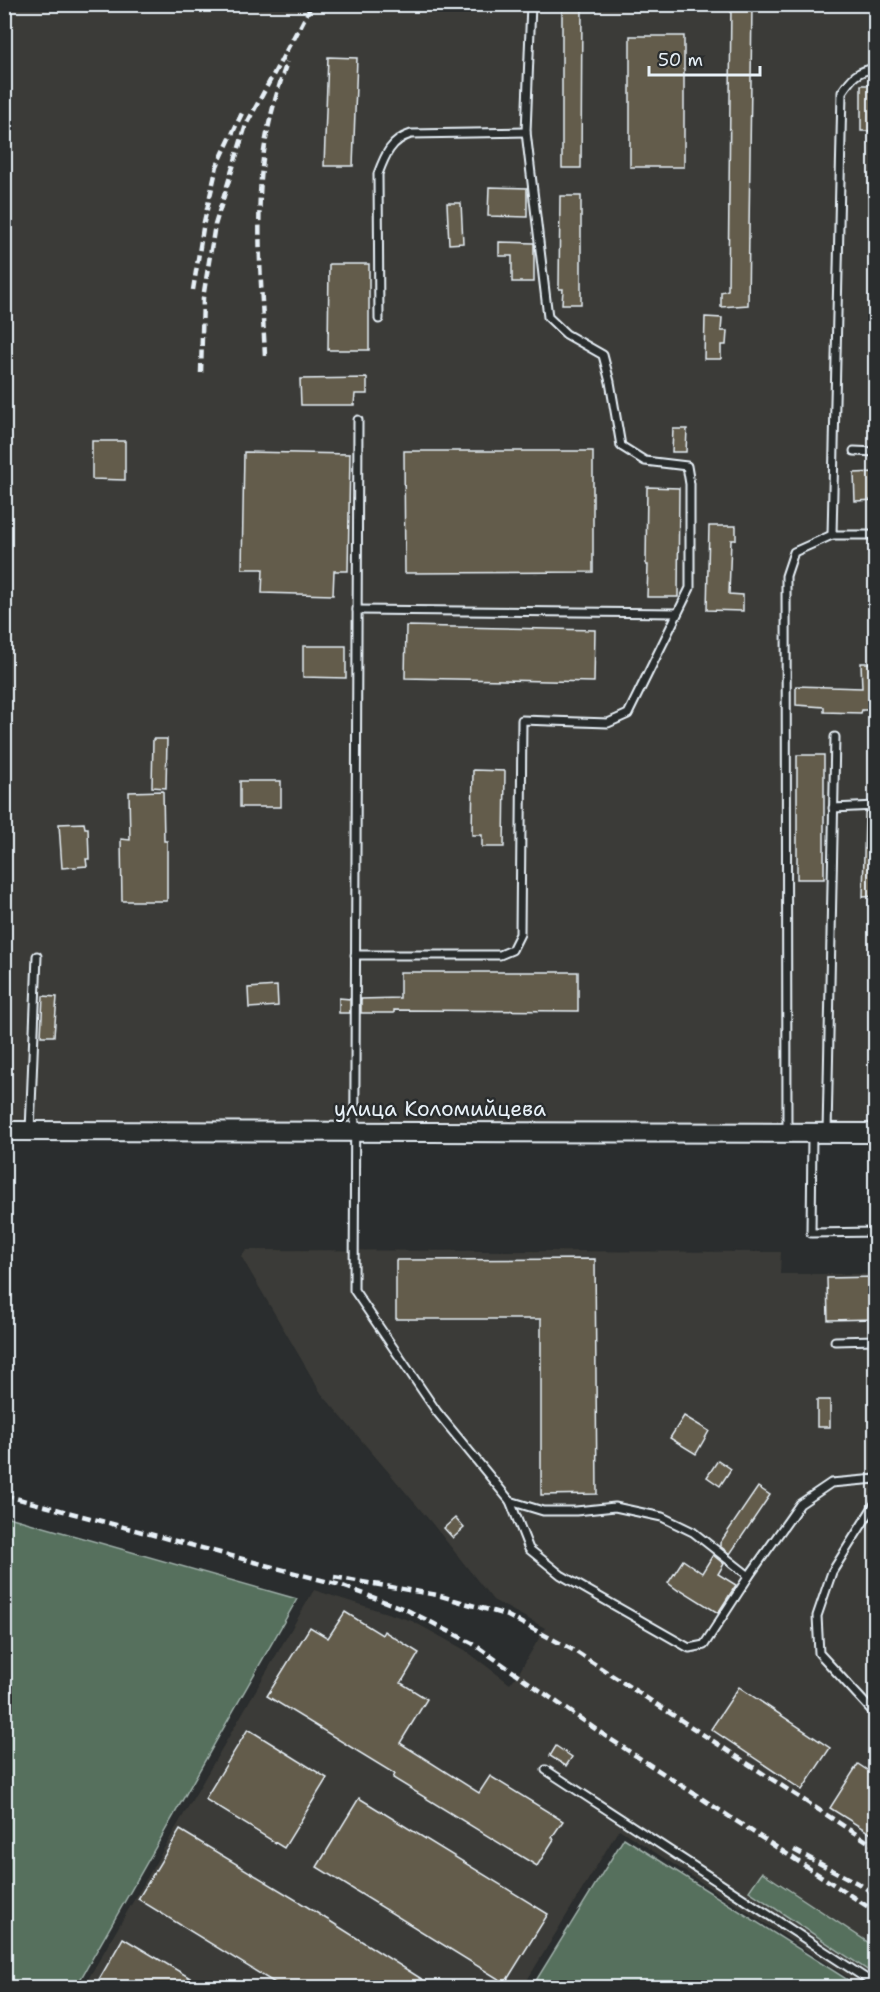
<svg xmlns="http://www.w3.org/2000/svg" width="880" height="1992" font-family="'Shantell Sans',sans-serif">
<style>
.built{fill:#3b3b37}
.green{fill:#566f5d;stroke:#9fb0aa;stroke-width:1.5}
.building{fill:#635c4c;stroke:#e8f1f8;stroke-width:1.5}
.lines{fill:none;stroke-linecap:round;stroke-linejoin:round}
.lane-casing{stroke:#e8f1f8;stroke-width:11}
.secondary-casing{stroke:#e8f1f8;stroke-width:22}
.lane{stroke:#2a2d2e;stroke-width:7}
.secondary{stroke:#2a2d2e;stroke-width:18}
.rail{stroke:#e8f1f8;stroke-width:4.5;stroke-dasharray:9 4.5;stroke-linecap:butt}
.labels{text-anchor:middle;stroke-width:5;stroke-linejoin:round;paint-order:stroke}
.street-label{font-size:21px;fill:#e8f1f8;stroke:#2a2d2e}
</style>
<rect width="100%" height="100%" fill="#2a2d2e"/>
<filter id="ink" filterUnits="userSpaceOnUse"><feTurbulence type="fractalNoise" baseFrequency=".0167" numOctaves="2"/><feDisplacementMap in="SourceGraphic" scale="12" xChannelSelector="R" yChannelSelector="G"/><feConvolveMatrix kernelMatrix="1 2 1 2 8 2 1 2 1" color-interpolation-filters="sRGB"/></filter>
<g filter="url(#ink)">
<g class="built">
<polygon points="5,5 875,5 875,1123 5,1122"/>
<polygon points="247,1250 781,1252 780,1274 875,1274 875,1987 863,1987 619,1829 523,1987 83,1988 314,1590 412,1621 465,1650 510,1684 520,1671 545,1628 493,1600 431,1522 321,1393 241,1256"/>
</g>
<g class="green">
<polygon points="5,1516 297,1599 76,1987 5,1987"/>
<polygon points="624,1838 859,1987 532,1987"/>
<polygon points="762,1872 875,1947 875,1975 749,1891"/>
</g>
<g class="building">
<polygon points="562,4 582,4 581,168 562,168"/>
<polygon points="731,4 752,4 748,305 721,307 721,292 728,290"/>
<rect x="630" y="36" width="54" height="131"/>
<polygon points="328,57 357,58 353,166 324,166"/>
<rect x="861" y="85" width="15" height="46"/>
<polygon points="489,187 527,188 527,217 488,216"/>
<polygon points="560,196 581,196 581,304 562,304 563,289 559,289"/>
<polygon points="447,203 461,203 463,243 449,244"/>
<polygon points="499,242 534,243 534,282 512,282 512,256 499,256"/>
<polygon points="329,264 369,264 369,350 328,350"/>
<polygon points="705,317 722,318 721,331 727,331 726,345 721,345 721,359 704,359"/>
<polygon points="367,378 367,394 355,394 354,405 301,405 300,379"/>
<polygon points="673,429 687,429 686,452 672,452"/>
<polygon points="92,441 125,441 125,480 92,479"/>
<polygon points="404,451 593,451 593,572 405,573"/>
<polygon points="244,452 350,454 348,571 334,571 333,595 262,593 263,569 242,569"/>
<polygon points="876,472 876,500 855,501 854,473"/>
<polygon points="647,487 679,488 678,597 647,597 648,565 646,565"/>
<polygon points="709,526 736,526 736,540 731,540 729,594 743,595 743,611 707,610"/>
<polygon points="406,626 595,630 594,682 405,678"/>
<polygon points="303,646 346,646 346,678 303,677"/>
<polygon points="861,663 876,663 876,710 862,710 861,713 824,712 824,707 796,705 796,686 862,688"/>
<polygon points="153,739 167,739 166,788 152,787"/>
<rect x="797" y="755" width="27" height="124"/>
<polygon points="473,770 505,771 504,847 482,847 482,835 472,835"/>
<rect x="240" y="781" width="41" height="26"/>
<polygon points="163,791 164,841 167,841 167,901 122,901 121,839 130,840 129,792"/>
<polygon points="865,812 876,812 876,896 863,897"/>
<polygon points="84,823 85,828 88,828 89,859 86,859 87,866 62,868 59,824"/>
<polygon points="400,972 578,972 578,1011 394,1010 394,1013 361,1013 361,999 400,998"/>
<polygon points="277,986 278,1006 249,1008 248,988"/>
<polygon points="43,996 57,997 54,1036 41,1036"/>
<polygon points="339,998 350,999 350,1013 339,1013"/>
<polygon points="595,1259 597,1494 541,1495 541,1319 396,1319 396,1260"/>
<polygon points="876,1277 876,1319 828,1320 827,1278"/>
<rect x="817" y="1400" width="13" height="27"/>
<polygon points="684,1416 709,1431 696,1454 670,1438"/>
<polygon points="718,1460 731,1469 720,1486 707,1477"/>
<polygon points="758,1487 770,1495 730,1554 720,1546 720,1543"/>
<polygon points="455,1518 464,1528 453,1538 444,1528"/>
<polygon points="713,1555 724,1564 718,1574 736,1585 718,1613 680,1589 679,1591 668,1583 683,1560 702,1573"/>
<polygon points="345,1612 382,1635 384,1631 419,1653 401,1683 427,1699 400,1743 479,1793 490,1776 563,1821 552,1837 554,1839 537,1866 393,1778 395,1774 267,1696 310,1627 328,1638"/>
<polygon points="739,1687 830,1748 802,1790 711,1729"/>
<polygon points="248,1729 327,1778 284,1848 205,1799"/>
<polygon points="556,1746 572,1757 566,1766 550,1756"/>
<polygon points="858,1764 876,1776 876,1837 830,1808"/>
<polygon points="359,1798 548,1914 505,1983 317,1867"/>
<polygon points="180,1830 306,1906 436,1988 283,1988 138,1899"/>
<polygon points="123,1938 207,1988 94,1988"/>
</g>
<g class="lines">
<g class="lane-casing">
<g id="lane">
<path d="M379 319 378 174C385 155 391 140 411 134L526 132"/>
<polyline points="358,420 354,1290 437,1412 510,1501 529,1549 561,1575 689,1648 704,1645 749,1576 800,1504 831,1483 876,1479"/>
<polyline points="854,451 876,452"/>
<path d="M832 535 842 92C852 77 857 71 876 68"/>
<polyline points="357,610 677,613"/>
<polyline points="833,808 876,806"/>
<polyline points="355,955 500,955 512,950 520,934 522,720 608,723 628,714 690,588 690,484 687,466 645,461 621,446 610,382 603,355 566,334 548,317 526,132 531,4"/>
<polyline points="30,1131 37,956"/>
<polyline points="787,1132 786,576 794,552 832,535 876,535"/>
<polyline points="827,1133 835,737"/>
<polyline points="812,1135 811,1233 876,1232"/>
<polyline points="835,1341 876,1340"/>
<polyline points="510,1501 543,1511 576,1511 615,1507 662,1517 693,1532 749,1576"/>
<polyline points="876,1502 832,1572 817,1616 819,1653 876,1715"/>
<polyline points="546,1770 876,1985"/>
</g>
</g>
<g class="secondary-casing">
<polyline id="secondary" points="4,1131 876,1133"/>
</g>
<use href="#lane" class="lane"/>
<use href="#secondary" class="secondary"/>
<g class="rail">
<polyline points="294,39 312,4"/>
<polyline points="193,290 204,222 217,166 243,111"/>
<path d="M265 356C262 291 255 224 263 159 267 126 276 94 287 62"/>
<polyline points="201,373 203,298 215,225 246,125 297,31"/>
<polyline points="4,1495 340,1585 407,1610 472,1643 604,1735 876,1912"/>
<polyline points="334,1577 437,1595 506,1615 573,1650 876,1847"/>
<polyline points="794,1850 859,1884 876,1895"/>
</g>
</g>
</g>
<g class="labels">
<g class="street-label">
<text x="440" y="1116">улица Коломийцева</text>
</g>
</g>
<rect width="880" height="1992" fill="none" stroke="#2a2d2e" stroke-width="24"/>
<rect x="12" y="12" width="856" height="1968" fill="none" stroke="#e8f1f8" stroke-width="2" filter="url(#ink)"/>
<path d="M649 66v9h111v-9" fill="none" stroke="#e8f1f8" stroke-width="3"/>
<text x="658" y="66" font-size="18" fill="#e8f1f8" stroke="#2a2d2e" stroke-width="4.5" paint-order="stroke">50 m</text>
</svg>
